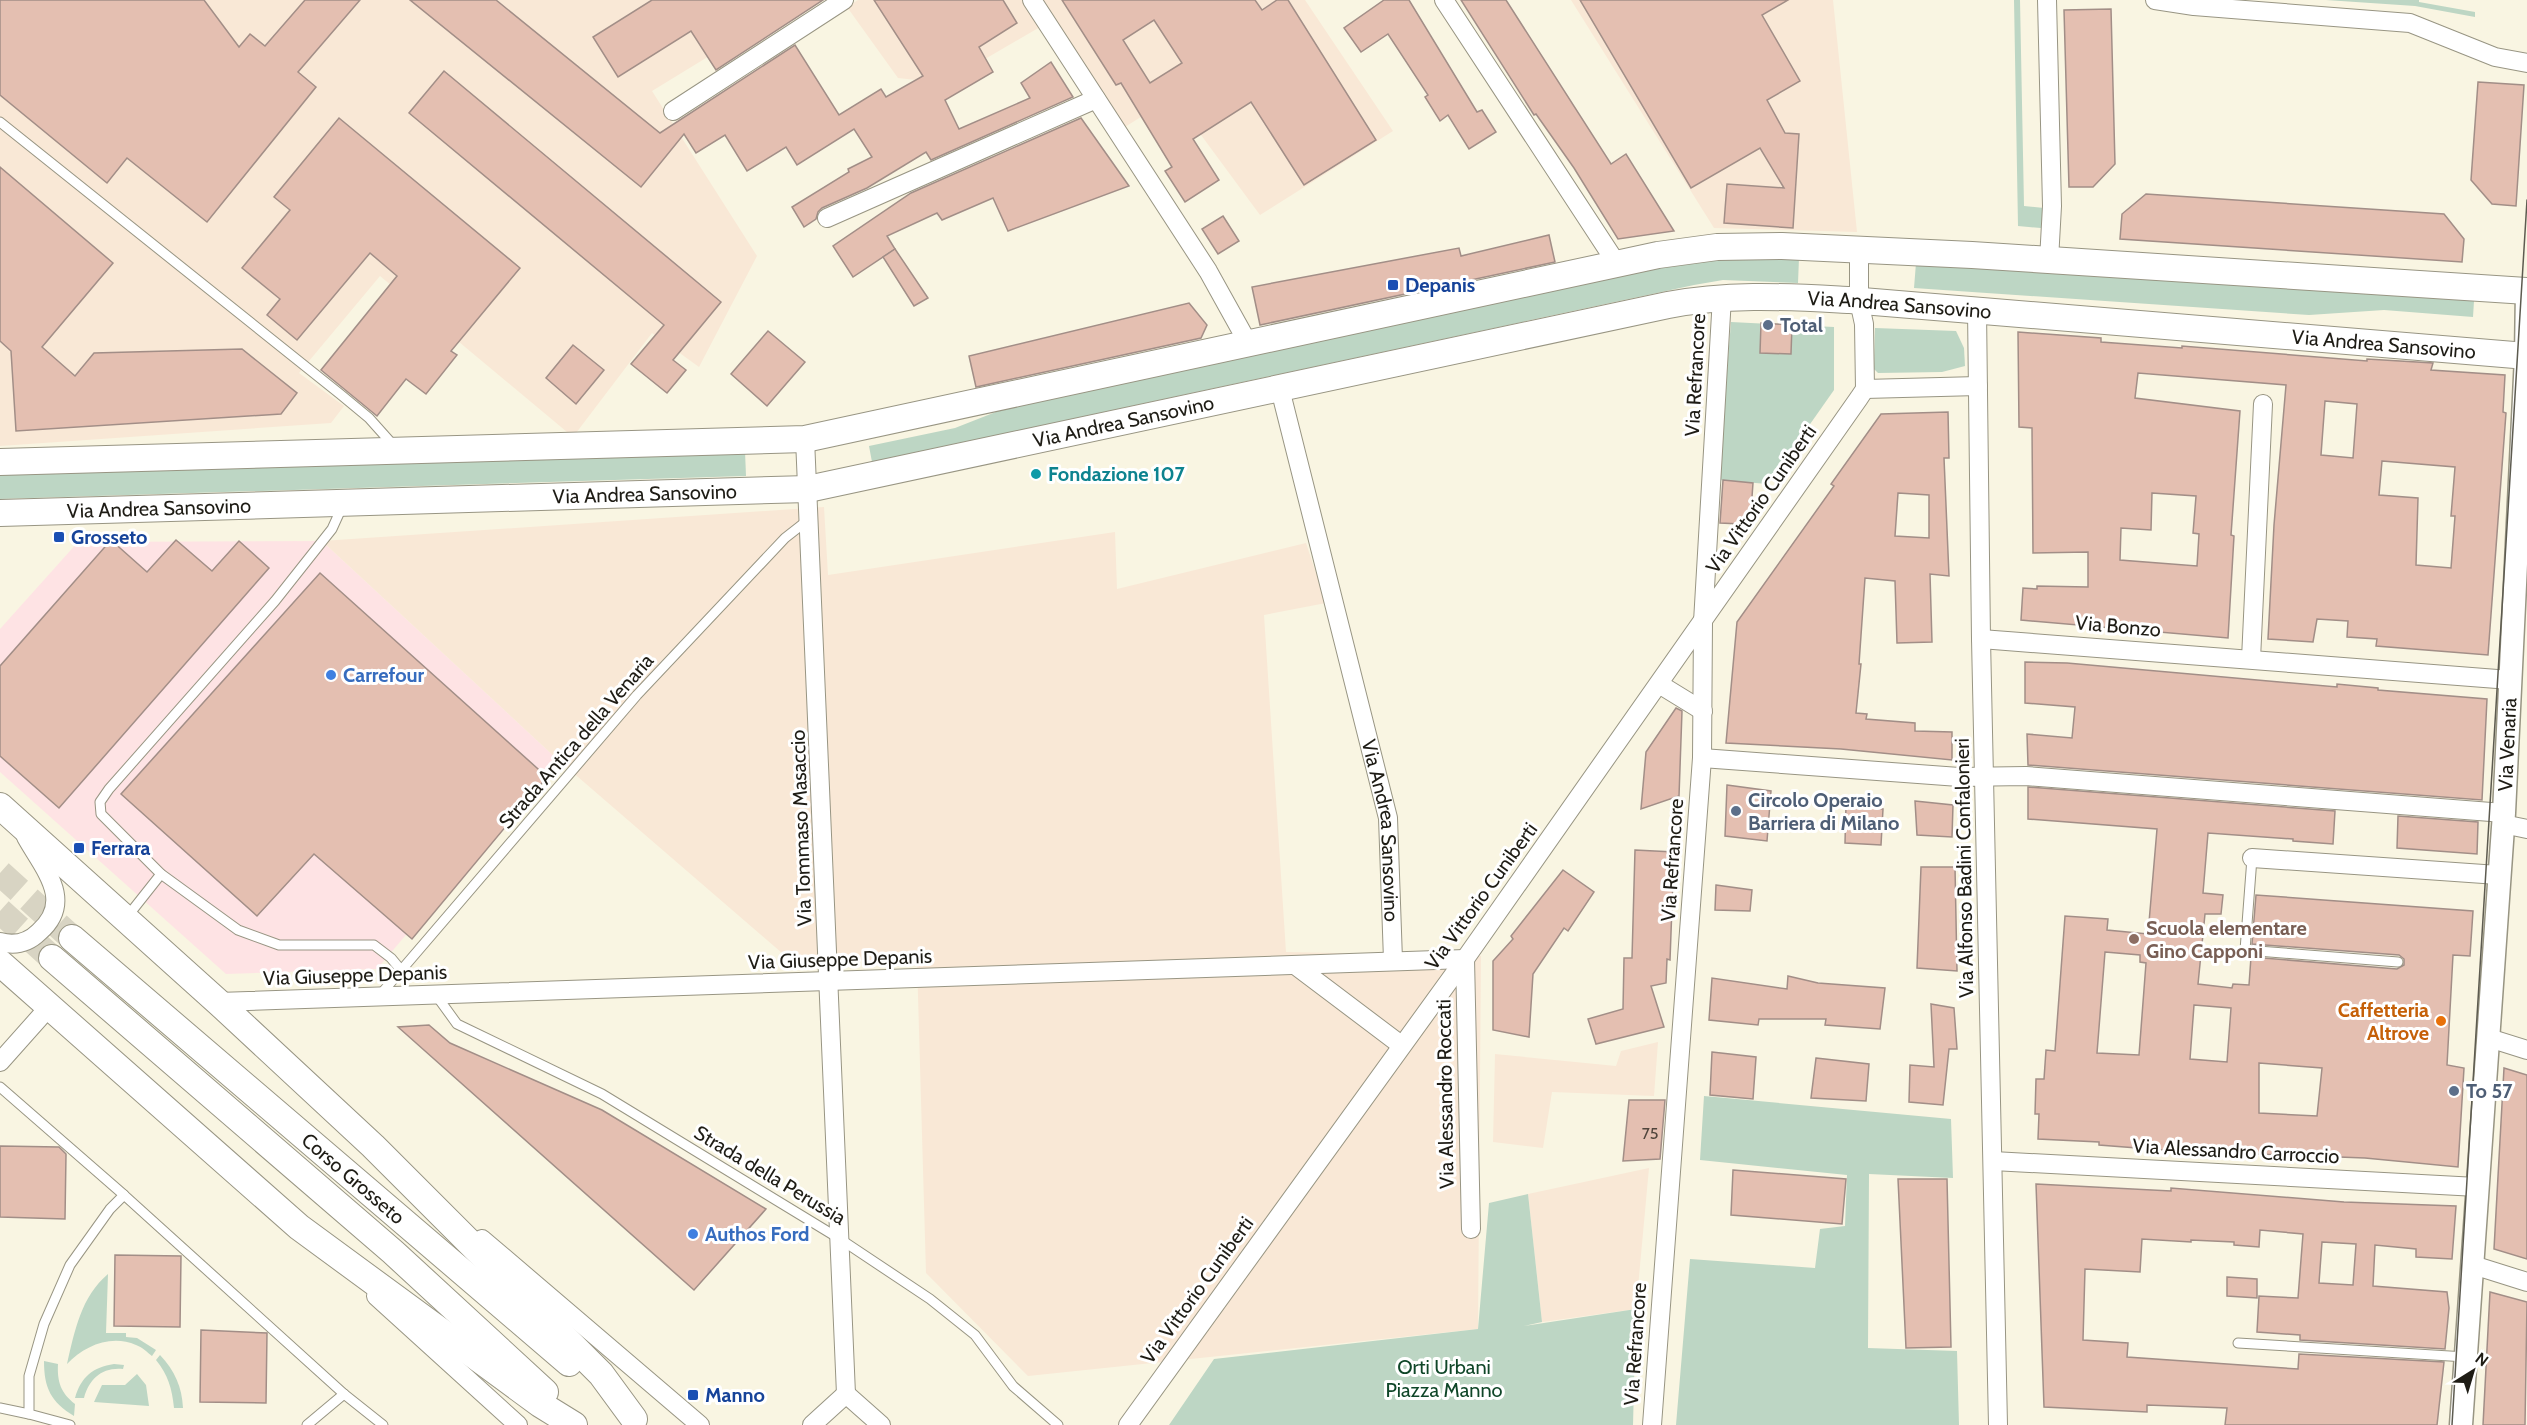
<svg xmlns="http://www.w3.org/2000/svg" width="2527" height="1425" font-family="Cabin,sans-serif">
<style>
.commercial{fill:#fee3e4}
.industrial{fill:#f9e8d6}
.green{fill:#bdd6c4}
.building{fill:#e4bfb1;stroke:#a28e87;stroke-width:1.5;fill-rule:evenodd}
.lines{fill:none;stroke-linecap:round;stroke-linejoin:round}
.secondary-tunnel{stroke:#d8d4c3;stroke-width:26;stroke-dasharray:26 13;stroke-linecap:butt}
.service-casing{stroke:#989583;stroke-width:11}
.minor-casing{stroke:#989583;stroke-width:20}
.tertiary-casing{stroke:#989583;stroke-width:25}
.secondary-casing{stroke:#989583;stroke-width:28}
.service{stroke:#fff;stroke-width:9}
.minor{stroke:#fff;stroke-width:18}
.tertiary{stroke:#fff;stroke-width:22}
.secondary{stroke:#fff;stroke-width:26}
.tram{stroke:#5d5b50;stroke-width:1.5}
.transit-dot{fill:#1a4fb4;stroke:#fff;stroke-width:2}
.service-dot{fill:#5c6f8a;stroke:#fff;stroke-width:2}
.culture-dot{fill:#0f9aa8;stroke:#fff;stroke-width:2}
.shop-dot{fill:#3f7fe0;stroke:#fff;stroke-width:2}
.education-dot{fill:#8d6e63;stroke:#fff;stroke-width:2}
.food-dot{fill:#e8710a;stroke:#fff;stroke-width:2}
.labels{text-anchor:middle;stroke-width:6;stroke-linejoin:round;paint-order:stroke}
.number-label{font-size:16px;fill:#50453c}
.transit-label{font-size:20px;font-weight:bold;fill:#164399;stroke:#fff;text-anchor:start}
.street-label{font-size:20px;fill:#1e1c15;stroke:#fff}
.service-label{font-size:20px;font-weight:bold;fill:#4e5e75;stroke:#fff;text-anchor:start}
.culture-label{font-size:20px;font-weight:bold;fill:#0d838f;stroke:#fff;text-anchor:start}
.shop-label{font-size:20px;font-weight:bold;fill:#366cbe;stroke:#fff;text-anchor:start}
.education-label{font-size:20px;font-weight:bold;fill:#785e54;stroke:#fff;text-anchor:start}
.food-label{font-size:20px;font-weight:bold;fill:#c56008;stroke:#fff;text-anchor:end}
.park-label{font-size:20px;fill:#0f4628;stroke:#fff}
</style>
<rect width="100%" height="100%" fill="#f9f5e2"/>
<polygon class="commercial" points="322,541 556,758 377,969 226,974 0,772 0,629 78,542"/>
<g class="industrial">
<polygon points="0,0 801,0 652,91 757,256 699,367 652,333 573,437 380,276 299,373 344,406 331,423 0,446"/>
<polygon points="858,0 1305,0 1393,131 1260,215 1173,97 1120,130 1052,20 944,83 898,78 847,7"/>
<polygon points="1571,0 1833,0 1857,232 1714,228"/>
<polygon points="824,507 828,575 1115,532 1117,589 1306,543 1326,603 1264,615 1286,952 1481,956 1478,1329 1028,1376 926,1273 917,961 789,959 556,758 322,541"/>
<polygon points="1658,1042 1654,1096 1552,1092 1543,1148 1493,1142 1495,1054 1616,1066 1621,1051"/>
<polygon points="1649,1168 1636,1309 1542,1322 1528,1194"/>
</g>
<g class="green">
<polygon points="2014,0 2020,0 2024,206 2044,208 2041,228 2018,226"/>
<polygon points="2326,0 2419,0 2419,2 2475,12 2475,17 2415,6"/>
<polygon points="1696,258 1799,258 1798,283 1723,280 1694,285 872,462 869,446 955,428 1011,406"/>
<polygon points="1916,263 2474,301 2473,317 2384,310 2309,315 1914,288"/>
<polygon points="1731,322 1834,327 1834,390 1768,484 1718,480"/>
<polygon points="1875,328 1956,331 1964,348 1965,366 1942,372 1878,373 1874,369"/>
<polygon points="745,451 746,476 0,499 0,473"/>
<polygon points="1704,1096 1951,1119 1953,1178 1869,1174 1868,1348 1957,1351 1959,1425 1676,1425 1690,1259 1815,1268 1820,1229 1845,1226 1847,1175 1700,1160"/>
<polygon points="1528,1194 1542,1322 1524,1326 1636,1309 1633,1425 1169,1425 1214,1359 1478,1329 1489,1203"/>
<path d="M108 1274 106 1333H126V1337L137 1338 156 1350 152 1356C147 1352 142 1347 136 1345 111 1334 84 1346 67 1364 75 1330 81 1297 108 1274Z"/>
<path d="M160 1355C175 1371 182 1387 183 1408H174C172 1388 168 1375 156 1360Z"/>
<path d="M44 1361 58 1364C57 1382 61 1393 75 1404L74 1416C51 1402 44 1388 44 1361Z"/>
<path d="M114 1364 124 1365 123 1369C102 1367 89 1379 84 1398H75C81 1377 93 1367 114 1364Z"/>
<polygon points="137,1374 146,1385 149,1406 94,1402 102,1385 125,1385"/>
</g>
<g class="building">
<polygon points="0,0 204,0 239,47 250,34 265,46 305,0 360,0 298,72 316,87 207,222 127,158 107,183 0,95"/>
<polygon points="410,0 496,0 660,133 795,45 839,115 881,89 886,97 923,76 874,0 1003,0 1017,23 979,47 993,72 945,100 959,129 1030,98 1021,83 1051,62 1073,97 931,160 926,152 867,188 822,208 818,212 816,219 804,227 792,207 849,172 848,169 872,157 854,129 797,165 786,147 747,171 725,135 696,153 684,134 641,187"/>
<polygon points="652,0 823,0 716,70 691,31 618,77 593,37"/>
<path d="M1062 0H1255L1262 10 1277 0H1288L1376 140 1304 185 1251 102 1193 139 1219 180 1185 202 1165 171 1172 167 1121 83 1116 85ZM1154 20 1182 63 1150 83 1123 40Z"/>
<polygon points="1384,0 1409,0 1477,112 1482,110 1496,132 1469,149 1448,115 1440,121 1425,97 1428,95 1388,34 1361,52 1344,28"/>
<polygon points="1461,0 1506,0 1611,164 1626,154 1674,231 1618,239 1574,168 1536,114 1534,115"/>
<polygon points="1580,0 1788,0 1762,15 1800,81 1767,100 1785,133 1799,134 1793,228 1724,223 1727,184 1784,188 1760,148 1691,188"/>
<polygon points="2111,9 2115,164 2093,187 2069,187 2064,10"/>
<polygon points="444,71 721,302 673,360 686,370 667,393 631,364 664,325 409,113"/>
<polygon points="2478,82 2524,85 2516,206 2492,204 2471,180"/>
<polygon points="339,118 520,268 451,351 457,355 426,394 406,379 377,416 321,370 397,276 370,253 297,340 267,315 280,299 242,268 290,210 274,197"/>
<polygon points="1081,118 1129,186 1008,231 993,198 942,220 937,213 887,236 895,249 853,277 833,246 911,193"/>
<polygon points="0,167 113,263 42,347 75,376 94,353 242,349 297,393 281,414 16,431 11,351 0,341"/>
<polygon points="2146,194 2444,214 2464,239 2462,262 2120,239 2122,214"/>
<polygon points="1223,216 1239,241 1218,254 1202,229"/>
<polygon points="1549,235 1555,262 1260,325 1252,287 1459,248 1461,256"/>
<polygon points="895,249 928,298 914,306 883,257"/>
<polygon points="1189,303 1207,325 1201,338 976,387 969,356"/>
<polygon points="1761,323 1792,325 1791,354 1760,353"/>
<polygon points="768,331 805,362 767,406 731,374"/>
<path d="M2018 332 2101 338V342L2182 348V346L2367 361V359L2433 363 2431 370 2505 375 2503 412 2506 413 2488 655 2376 646 2377 639 2347 637 2348 621 2317 619 2313 642 2268 639 2274 525 2286 385 2138 373 2135 398 2240 411 2231 535 2234 536 2228 638 2021 620 2023 588 2037 589V586L2088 587V552L2033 553 2032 428 2019 427ZM2325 401 2357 404 2353 458 2321 455ZM2382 461 2455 467 2451 516H2455L2451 568 2416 565 2418 498 2379 495ZM2152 493 2196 496 2193 533 2199 534 2197 566 2120 560 2121 528 2151 530Z"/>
<polygon points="573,345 604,370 576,404 546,378"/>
<path d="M1948 412 1949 458H1944L1949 576 1930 574 1932 642 1897 643 1895 581 1865 578 1859 664H1861L1856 713 1867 714 1866 719 1915 723V731L1952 732V760L1841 749 1726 743 1737 622 1834 486 1831 484 1881 414ZM1898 493 1929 495V538L1895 536Z"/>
<polygon points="1723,480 1753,483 1751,511 1741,524 1720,523"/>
<polygon points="111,540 147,572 176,540 212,571 239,541 269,568 59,808 0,756 0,666"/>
<polygon points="320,573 547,777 412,939 314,854 257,916 121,794"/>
<polygon points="2025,662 2067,663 2337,687 2337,684 2378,688 2378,690 2487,699 2482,800 2028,765 2027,734 2072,738 2075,707 2025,703"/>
<polygon points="1676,708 1682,711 1679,796 1641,809 1646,752"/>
<polygon points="1727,785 1771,791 1767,841 1725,836"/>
<path d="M2028 787 2335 811 2333 844 2293 841V839L2208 833 2203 893 2223 895 2221 914H2205L2198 984 2232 988 2233 984 2249 985 2251 957 2397 969 2404 965V959L2399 955 2252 944 2256 895 2473 911 2470 956 2453 955 2447 1065 2464 1068 2458 1167 2365 1158 2176 1151 2099 1145V1142L2038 1139 2039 1114H2035L2036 1079H2044L2046 1050 2055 1051 2065 916 2108 919 2107 930 2148 934 2157 829 2028 819ZM2105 952 2140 955V962L2146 963 2139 1055 2097 1053ZM2194 1005 2231 1008 2227 1062 2190 1059ZM2259 1063 2322 1068 2317 1116 2259 1113Z"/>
<polygon points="1915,801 1953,805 1952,837 1917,835"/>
<polygon points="1846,805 1883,809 1881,845 1845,843"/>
<polygon points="2398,816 2478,822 2477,854 2397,848"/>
<polygon points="1635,850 1674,852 1670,960 1667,959 1666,983 1651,986 1664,1027 1596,1044 1588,1019 1623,1009 1624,958 1632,958"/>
<polygon points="1921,867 1955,867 1957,971 1917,968"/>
<polygon points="1563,870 1594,892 1568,931 1564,928 1533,974 1529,1037 1493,1030 1493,961 1513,939 1511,936"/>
<polygon points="1716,885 1752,890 1750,911 1715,910"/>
<polygon points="1788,976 1818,983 1885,988 1880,1029 1825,1025 1826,1019 1759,1019 1758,1025 1709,1020 1712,978 1787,989"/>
<polygon points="1931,1004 1954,1008 1957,1049 1949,1049 1943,1105 1909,1102 1910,1065 1934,1067"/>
<polygon points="429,1025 450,1043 602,1110 766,1209 694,1290 398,1027"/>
<polygon points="1712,1052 1756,1057 1753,1099 1710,1095"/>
<polygon points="1816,1058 1869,1064 1866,1101 1811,1098"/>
<polygon points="2504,1068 2527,1075 2527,1259 2494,1249"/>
<polygon points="1629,1100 1665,1100 1660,1159 1623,1161"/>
<polygon points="0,1146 59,1147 66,1154 65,1219 0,1217"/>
<polygon points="1733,1170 1846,1179 1842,1224 1731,1215"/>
<polygon points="1898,1179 1947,1179 1951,1347 1906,1348"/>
<path d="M2036 1184 2171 1191V1188L2344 1202 2456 1206 2452 1259 2416 1257V1249L2375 1245 2373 1286 2447 1292 2449 1308 2445 1349 2300 1340V1335L2257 1332 2259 1296 2298 1298 2303 1234 2260 1230 2259 1247 2234 1245V1242L2191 1240V1242L2142 1239 2140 1272 2085 1269 2083 1340 2128 1343 2127 1357 2298 1369 2299 1354 2444 1362 2437 1425H2225L2227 1408 2147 1405V1412L2044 1407ZM2322 1242 2356 1244 2353 1285 2319 1283Z"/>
<polygon points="115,1255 181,1256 180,1327 114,1326"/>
<polygon points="2227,1277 2257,1279 2257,1298 2227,1296"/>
<polygon points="2490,1292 2527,1302 2525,1425 2483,1425"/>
<polygon points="201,1330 267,1333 266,1403 200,1402"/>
</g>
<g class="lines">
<g class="secondary-tunnel">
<polyline points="0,873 72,938"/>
<polyline points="0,911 52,958"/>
</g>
<g class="service-casing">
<g id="service">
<polyline points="0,122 340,394 369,418 394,446"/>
<polyline points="342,507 332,529 275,601 109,789 100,802 101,814 161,874 238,930 279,945 374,945 391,958 401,970"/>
<polyline points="2252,858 2245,950 2398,962"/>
<polyline points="127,917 161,874"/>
<polyline points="380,995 637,695 785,538 808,520"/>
<polyline points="436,995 457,1024 602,1094 840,1239 930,1299 975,1335 1013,1386 1058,1425"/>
<polyline points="0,1087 124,1195"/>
<polyline points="2238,1343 2466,1357"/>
<polyline points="0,1408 29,1414"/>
<polyline points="70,1425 29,1414 29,1376 44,1324 70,1265 110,1209 124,1195 344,1394 383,1425"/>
<polyline points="307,1425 344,1394"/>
</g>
</g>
<g class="minor-casing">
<g id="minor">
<polyline points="1032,0 1208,271 1248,343"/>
<polyline points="1444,0 1617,264"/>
<polyline points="2047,0 2052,206 2049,260"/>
<polyline points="2155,0 2194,6 2410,23 2495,57 2527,63"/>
<polyline points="673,111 844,0"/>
<polyline points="827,218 1096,99"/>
<polyline points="1977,310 1981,639 1998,1425"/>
<path id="s1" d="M1280 389 1388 818 1393 960"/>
<polyline points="1865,389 1978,386"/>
<polyline points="805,439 846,1394"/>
<polyline points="1981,639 2510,680"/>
<polyline points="2251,659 2263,404"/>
<polyline points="1659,684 1703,711"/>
<polyline points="1702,758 1959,777 2026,776 2504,813"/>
<polyline points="2503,824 2527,829"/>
<polyline points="2252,858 2498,875"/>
<path d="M0 942C15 946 28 943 39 932 75 901 43 868 26 837"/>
<polyline points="1295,965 1401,1045"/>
<polyline points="218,1002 1465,959 1471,1229"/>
<polyline points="2489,1038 2527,1050"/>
<polyline points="0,1062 49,1007"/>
<polyline points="1993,1161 2477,1187"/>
<polyline points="482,1239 700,1425"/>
<polyline points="2473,1265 2527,1282"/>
<polyline points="376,1296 518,1425"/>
<polyline points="846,1394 881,1425"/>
<polyline points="812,1425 846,1394"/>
<polyline points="1128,1425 1465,959 1859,398 1865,389 1864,324 1859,301 1859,250"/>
<polyline points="1652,1425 1702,758 1703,622 1722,297"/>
</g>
</g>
<g class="tertiary-casing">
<g id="tertiary">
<path id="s2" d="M2461 1425 2504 813 2526 356 2527 290"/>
</g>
</g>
<g class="secondary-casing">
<g id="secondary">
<polyline points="0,462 805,439 1658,255 1717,247 1782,246 1972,255 2527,291"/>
<path id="s3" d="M0 513 808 489 1668 305C1729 293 1789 297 1850 300L2527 356"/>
<polyline points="0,806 218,1002 373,1146 601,1374 634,1419"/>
<path id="s4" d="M72 938 569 1363"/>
<polyline points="52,958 393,1252 545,1392"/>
<polyline points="0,963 299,1227 540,1404 574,1425"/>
</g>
</g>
<use href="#service" class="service"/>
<use href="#minor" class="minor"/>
<use href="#tertiary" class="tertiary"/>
<use href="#secondary" class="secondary"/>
<polyline class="tram" points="2452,1425 2527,200"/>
</g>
<g class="transit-dot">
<rect x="1387" y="279" width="12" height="12" rx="3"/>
<rect x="53" y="531" width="12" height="12" rx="3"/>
<rect x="73" y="842" width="12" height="12" rx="3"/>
<rect x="687" y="1389" width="12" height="12" rx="3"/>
</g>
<g class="service-dot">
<circle cx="1768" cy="325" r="6"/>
<circle cx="1736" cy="811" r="6"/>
<circle cx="2454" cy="1091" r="6"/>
</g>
<circle class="culture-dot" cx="1036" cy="474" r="6"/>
<g class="shop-dot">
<circle cx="331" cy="675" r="6"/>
<circle cx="693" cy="1234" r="6"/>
</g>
<circle class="education-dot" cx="2134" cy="939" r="6"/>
<circle class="food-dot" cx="2441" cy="1021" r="6"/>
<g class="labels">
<g class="number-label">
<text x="1650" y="1139">75</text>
</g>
<g class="transit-label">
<text x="1405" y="292">Depanis</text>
<text x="71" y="544">Grosseto</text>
<text x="91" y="855">Ferrara</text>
<text x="705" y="1402">Manno</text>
</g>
<g class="street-label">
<text dy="7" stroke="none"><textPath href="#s3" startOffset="1920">Via Andrea Sansovino</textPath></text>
<text dy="7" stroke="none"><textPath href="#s3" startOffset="2406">Via Andrea Sansovino</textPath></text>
<text transform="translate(1695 375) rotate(-87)" y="7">Via Refrancore</text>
<text dy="7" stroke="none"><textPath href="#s3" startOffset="1131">Via Andrea Sansovino</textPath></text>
<text dy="7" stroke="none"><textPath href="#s3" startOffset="645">Via Andrea Sansovino</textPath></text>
<text transform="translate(1761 499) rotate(-55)" y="7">Via Vittorio Cuniberti</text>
<text dy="7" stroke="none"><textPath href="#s3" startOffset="159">Via Andrea Sansovino</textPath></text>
<text transform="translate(2118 626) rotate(5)" y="7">Via Bonzo</text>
<text transform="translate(576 741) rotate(-49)" y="7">Strada Antica della Venaria</text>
<text dy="7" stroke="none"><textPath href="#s2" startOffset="682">Via Venaria</textPath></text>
<text transform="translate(801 828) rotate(-92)" y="7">Via Tommaso Masaccio</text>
<text dy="7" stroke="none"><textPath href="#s1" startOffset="454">Via Andrea Sansovino</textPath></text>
<text transform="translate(1672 860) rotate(-86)" y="7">Via Refrancore</text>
<text transform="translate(1964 868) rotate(-91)" y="7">Via Alfonso Badini Confalonieri</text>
<text transform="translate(1481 896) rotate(-54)" y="7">Via Vittorio Cuniberti</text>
<text transform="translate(840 959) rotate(-2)" y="7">Via Giuseppe Depanis</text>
<text transform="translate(355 975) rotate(-2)" y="7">Via Giuseppe Depanis</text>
<text transform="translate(1445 1094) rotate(-91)" y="7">Via Alessandro Roccati</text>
<text transform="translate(2236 1151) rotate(3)" y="7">Via Alessandro Carroccio</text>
<text transform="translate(770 1175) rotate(31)" y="7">Strada della Perussia</text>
<text dy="7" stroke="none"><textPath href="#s4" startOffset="370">Corso Grosseto</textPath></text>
<text transform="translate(1197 1290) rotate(-54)" y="7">Via Vittorio Cuniberti</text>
<text transform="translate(1635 1344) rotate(-86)" y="7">Via Refrancore</text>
</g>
<g class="service-label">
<text x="1780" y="332">Total</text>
<text x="1748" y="807">Circolo Operaio<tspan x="1748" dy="23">Barriera di Milano</tspan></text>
<text x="2466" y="1098">To 57</text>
</g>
<g class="culture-label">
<text x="1048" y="481">Fondazione 107</text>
</g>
<g class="shop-label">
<text x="343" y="682">Carrefour</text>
<text x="705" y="1241">Authos Ford</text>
</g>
<g class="education-label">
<text x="2146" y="935">Scuola elementare<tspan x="2146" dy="23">Gino Capponi</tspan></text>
</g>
<g class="food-label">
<text x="2429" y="1017">Caffetteria<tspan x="2429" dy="23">Altrove</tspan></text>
</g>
<g class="park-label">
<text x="1444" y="1374">Orti Urbani<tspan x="1444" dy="23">Piazza Manno</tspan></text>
</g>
</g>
<g transform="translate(2473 1371) rotate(37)" stroke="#ffffff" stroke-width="4.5" paint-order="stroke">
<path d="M0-4.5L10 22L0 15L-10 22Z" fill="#1e1c15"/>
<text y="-9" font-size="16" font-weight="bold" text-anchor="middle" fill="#1e1c15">N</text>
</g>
</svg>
